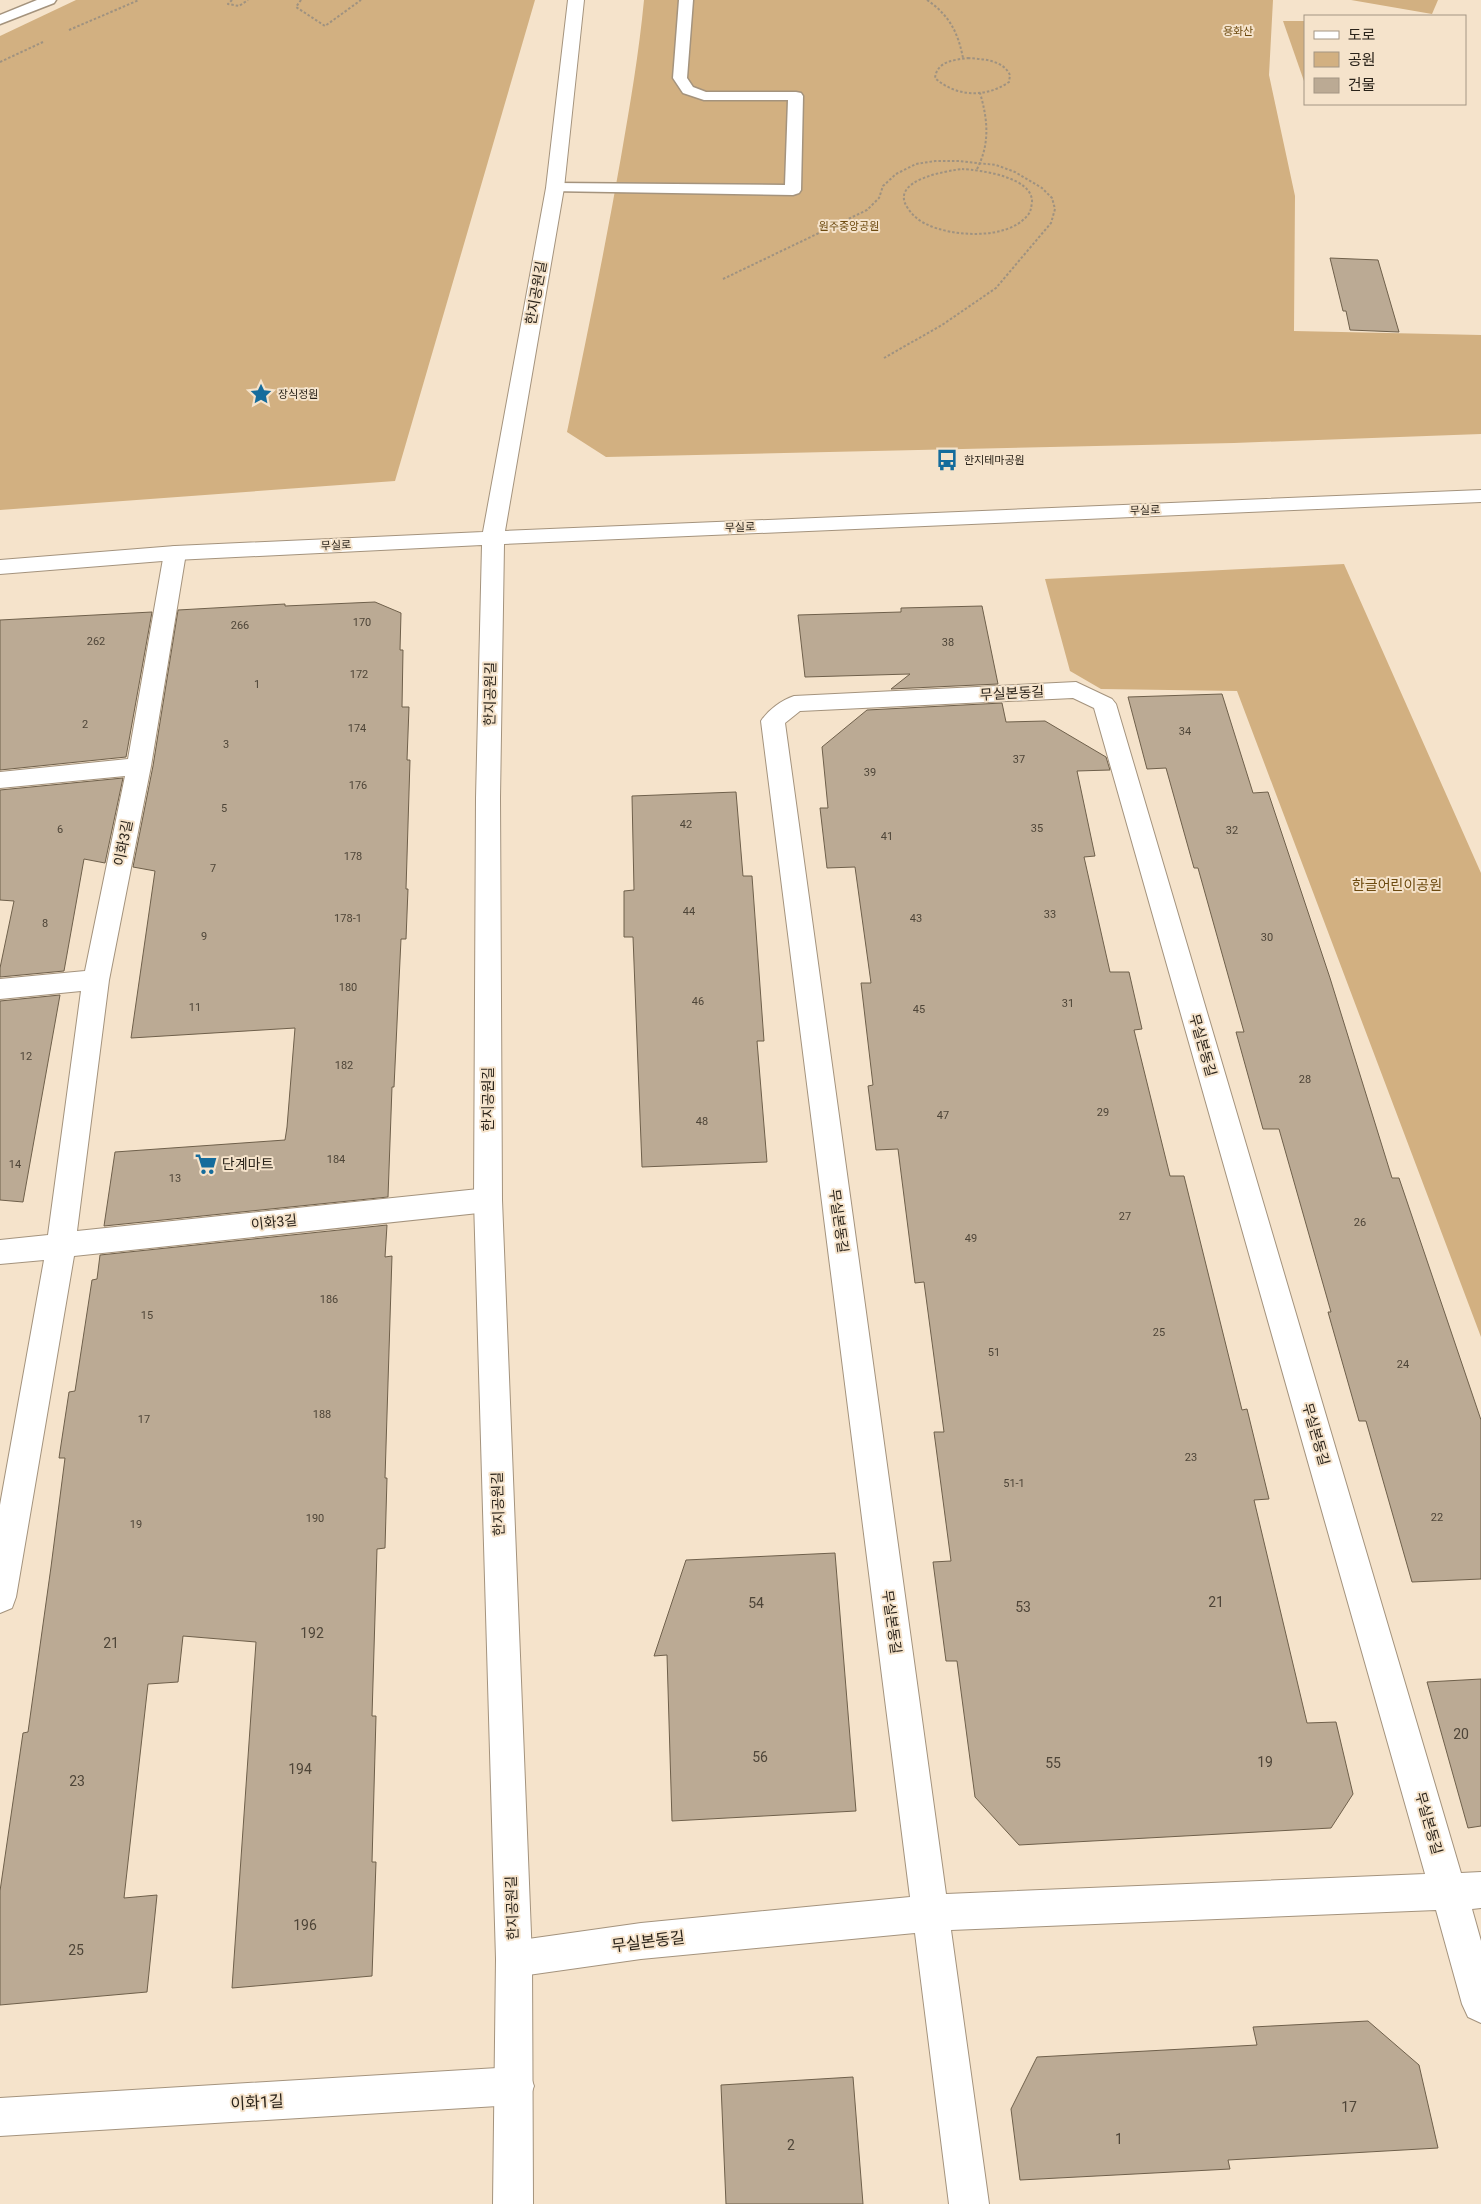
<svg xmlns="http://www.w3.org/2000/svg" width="1481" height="2204" font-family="Roboto,'Noto Sans KR',sans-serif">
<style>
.green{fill:#d2b081}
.building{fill:#bbaa94;stroke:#6f604b}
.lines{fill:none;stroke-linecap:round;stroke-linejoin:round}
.lane-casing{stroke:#a4937d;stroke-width:3}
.street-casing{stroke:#a4937d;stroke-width:2}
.secondary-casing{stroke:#a4937d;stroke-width:2}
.path{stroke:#9f9280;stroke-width:2;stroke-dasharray:2.5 2;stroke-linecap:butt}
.lane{fill:#fff;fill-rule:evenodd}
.street{fill:#fff;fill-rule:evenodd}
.secondary{fill:#fff;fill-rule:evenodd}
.labels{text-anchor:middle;stroke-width:4;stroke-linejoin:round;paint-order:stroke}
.far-park-label{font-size:11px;fill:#6d4a0f;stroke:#f5e3cb}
.far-poi-label{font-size:11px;fill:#2a231a;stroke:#f5e3cb;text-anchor:start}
.far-street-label{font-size:11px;fill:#2a231a;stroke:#f5e3cb}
.number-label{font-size:11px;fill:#4e4538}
.street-label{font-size:14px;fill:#2a231a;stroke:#f5e3cb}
.park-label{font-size:14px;fill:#6d4a0f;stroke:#f5e3cb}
.poi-label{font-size:14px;fill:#2a231a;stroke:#f5e3cb;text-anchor:start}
.near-number-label{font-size:14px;fill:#4e4538}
.near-street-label{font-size:16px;fill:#2a231a;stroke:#f5e3cb}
</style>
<rect width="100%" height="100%" fill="#f5e3cb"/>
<g class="green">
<polygon points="76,0 535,0 395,481 0,510 0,36"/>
<path d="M644 0H1273L1269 75 1295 196 1294 331 1481 335V434L1234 443 606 457 567 432C586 340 605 249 621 157 630 105 639 53 644 0Z"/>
<polygon points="1351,0 1438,0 1432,14"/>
<polygon points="1283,21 1305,21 1305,84"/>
<polygon points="1344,564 1481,873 1481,1337 1237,691 1101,689 1070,671 1045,579"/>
</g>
<g class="building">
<polygon points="1330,258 1378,260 1399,332 1350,330 1346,311 1343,311"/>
<polygon points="375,602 401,613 400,650 403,650 402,707 409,707 407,760 410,760 406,889 408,889 406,939 401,939 394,1087 392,1087 388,1197 104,1226 115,1152 285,1140 287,1127 295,1028 131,1038 155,871 133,867 153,766 178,610 285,604 285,606"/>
<polygon points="982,606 998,684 891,689 910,674 805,677 798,615 901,612 901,608"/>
<polygon points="152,612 126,757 0,770 0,620"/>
<polygon points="1222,694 1253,793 1268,792 1330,978 1392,1178 1399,1178 1481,1420 1481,1579 1412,1582 1366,1421 1359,1421 1328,1312 1331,1312 1279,1129 1263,1129 1236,1032 1244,1032 1198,868 1194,868 1166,768 1147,769 1128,697"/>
<polygon points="1002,703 1006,722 1045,721 1106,757 1110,770 1077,771 1095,856 1084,857 1110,972 1129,972 1142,1029 1134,1030 1170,1176 1184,1176 1242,1410 1247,1409 1269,1499 1254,1500 1307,1723 1336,1722 1353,1794 1331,1828 1019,1845 975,1797 957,1661 946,1661 933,1562 951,1561 934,1432 944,1432 924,1282 915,1283 898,1149 876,1150 868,1086 873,1085 861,983 871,983 855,867 827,868 820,808 828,808 822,747 867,710"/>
<polygon points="123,778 105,863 84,859 64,971 0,977 0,968 14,901 0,900 0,790"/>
<polygon points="736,792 743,876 752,876 764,1041 757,1041 767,1162 642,1167 633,937 624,937 624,891 634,890 632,796"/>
<polygon points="60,995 23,1202 0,1200 0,1001"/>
<polygon points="387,1225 385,1257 392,1256 385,1478 387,1478 385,1548 377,1549 372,1716 376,1716 372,1862 376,1862 372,1976 232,1988 256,1642 183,1636 178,1682 148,1684 124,1898 157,1895 147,1992 0,2005 0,1891 23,1733 28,1732 51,1567 65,1458 59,1458 69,1392 75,1391 92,1280 97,1279 100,1255"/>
<polygon points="835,1553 856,1811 672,1821 667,1655 654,1656 686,1560"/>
<polygon points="1481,1679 1481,1826 1468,1828 1427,1682"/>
<polygon points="1368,2021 1419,2065 1438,2148 1228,2160 1230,2169 1020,2180 1011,2109 1037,2057 1257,2045 1253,2027"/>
<polygon points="853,2077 863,2204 726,2204 721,2085"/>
</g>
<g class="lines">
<g class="lane-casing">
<g id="lane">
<polygon points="37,0 56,0 54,3 0,24 0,15"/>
<polygon points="679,0 693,0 687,78 693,87 706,92 796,92 801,93 803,96 801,190 799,193 793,195 549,191 547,188 549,185 555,183 785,185 788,100 704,100 683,93 673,78"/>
</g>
</g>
<g class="street-casing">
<g id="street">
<polygon points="175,546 183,548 186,553 151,766 109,980 77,1231 488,1188 498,1192 502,1200 498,1208 488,1212 74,1256 16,1597 12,1608 0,1613 0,1505 44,1260 0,1264 0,1240 48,1235 81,991 0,999 0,979 85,971 125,776 0,788 0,772 128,759 164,553 167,548"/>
<path d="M1076 682 1112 699 1116 704 1461 1873 1481 1872V1908L1472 1909 1481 1941V2023L1468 2017 1462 2004 1436 1910 951 1930 989 2204H949L915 1933 641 1959 514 1977 501 1972 496 1959 501 1946 514 1941 641 1923 910 1897 761 721C768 710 782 700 794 696ZM1073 698 1094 708 1425 1874 946 1894 785 723 800 711Z"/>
<polygon points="515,2067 529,2072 534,2086 529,2100 515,2105 0,2136 0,2098"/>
</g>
</g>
<g class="secondary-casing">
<polygon id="secondary" points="568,0 584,0 564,188 505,531 1481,490 1481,502 504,544 500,798 502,1200 532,1959 533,2204 493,2204 496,1959 474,1200 476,798 482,545 175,560 0,574 0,560 175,546 483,532 546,188"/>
</g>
<g class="path">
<polyline points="232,0 228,4 239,6 248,0"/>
<polyline points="301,0 296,7 325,26 361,0"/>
<path d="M927 0C949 15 958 32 963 58"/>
<polyline points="69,30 139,0"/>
<path d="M968 58C983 59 1003 60 1010 75L1009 82C986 98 956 97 935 78 937 61 954 60 968 58Z"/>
<polyline points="0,62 43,42"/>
<path d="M962 169C980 170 1033 177 1032 202 1031 208 1031 212 1027 216 1007 240 952 237 926 224 918 220 912 215 907 207 890 180 946 171 962 169Z"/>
<path d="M977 169C990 144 988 120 980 93"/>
<polyline points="723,279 867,210 879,198 883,186 896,174 916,164 935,161 959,161 996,165 1015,172 1042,188 1052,198 1055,209 1051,223 996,288 942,325 884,358"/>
</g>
<use href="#lane" class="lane"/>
<use href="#street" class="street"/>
<use href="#secondary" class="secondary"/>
</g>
<defs>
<g id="sight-bare" transform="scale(1.725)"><path d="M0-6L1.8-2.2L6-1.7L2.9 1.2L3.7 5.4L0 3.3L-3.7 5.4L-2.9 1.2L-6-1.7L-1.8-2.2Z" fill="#156c9c" stroke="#f5e3cb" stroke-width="2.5" paint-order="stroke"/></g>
<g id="bus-bare" transform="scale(1.725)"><path d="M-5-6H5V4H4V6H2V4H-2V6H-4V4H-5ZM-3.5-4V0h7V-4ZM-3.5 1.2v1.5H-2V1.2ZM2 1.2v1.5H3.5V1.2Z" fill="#156c9c" stroke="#f5e3cb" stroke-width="2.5" paint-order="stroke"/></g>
<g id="supermarket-bare" transform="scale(1.725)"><path d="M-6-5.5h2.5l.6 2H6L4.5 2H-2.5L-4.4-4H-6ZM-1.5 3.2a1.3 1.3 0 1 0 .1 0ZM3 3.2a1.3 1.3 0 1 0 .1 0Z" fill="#156c9c" stroke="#f5e3cb" stroke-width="2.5" paint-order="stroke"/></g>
</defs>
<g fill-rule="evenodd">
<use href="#sight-bare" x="261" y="394"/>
<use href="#bus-bare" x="947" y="460"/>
<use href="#supermarket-bare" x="206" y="1164"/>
</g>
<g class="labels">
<g class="far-park-label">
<text x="1238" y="35">용화산</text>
<text x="849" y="230">원주중앙공원</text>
</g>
<g class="far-poi-label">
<text x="278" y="398">장식정원</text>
<text x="964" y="464">한지테마공원</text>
</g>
<g class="far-street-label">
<text transform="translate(1145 510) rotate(-2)" y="4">무실로</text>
<text transform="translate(740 527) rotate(-2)" y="4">무실로</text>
<text transform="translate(336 545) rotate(-3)" y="4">무실로</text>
</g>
<g class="number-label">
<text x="362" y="626">170</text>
<text x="240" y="629">266</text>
<text x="96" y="645">262</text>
<text x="948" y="646">38</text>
<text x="359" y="678">172</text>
<text x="257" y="688">1</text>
<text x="85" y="728">2</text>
<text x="357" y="732">174</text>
<text x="1185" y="735">34</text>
<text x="226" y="748">3</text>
<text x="1019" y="763">37</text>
<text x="870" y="776">39</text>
<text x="358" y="789">176</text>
<text x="224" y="812">5</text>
<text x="686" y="828">42</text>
<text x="1037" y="832">35</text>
<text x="60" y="833">6</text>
<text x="1232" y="834">32</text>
<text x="887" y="840">41</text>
<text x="353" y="860">178</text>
<text x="213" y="872">7</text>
<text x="689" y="915">44</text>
<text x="1050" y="918">33</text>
<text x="348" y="922">178-1</text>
<text x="916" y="922">43</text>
<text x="45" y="927">8</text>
<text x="204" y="940">9</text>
<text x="1267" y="941">30</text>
<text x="348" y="991">180</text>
<text x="698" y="1005">46</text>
<text x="1068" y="1007">31</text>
<text x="195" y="1011">11</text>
<text x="919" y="1013">45</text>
<text x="26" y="1060">12</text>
<text x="344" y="1069">182</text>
<text x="1305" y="1083">28</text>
<text x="1103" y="1116">29</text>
<text x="943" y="1119">47</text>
<text x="702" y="1125">48</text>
<text x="336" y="1163">184</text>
<text x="15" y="1168">14</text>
<text x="175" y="1182">13</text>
<text x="1125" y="1220">27</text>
<text x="1360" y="1226">26</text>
<text x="971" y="1242">49</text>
<text x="329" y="1303">186</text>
<text x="147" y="1319">15</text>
<text x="1159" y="1336">25</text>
<text x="994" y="1356">51</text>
<text x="1403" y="1368">24</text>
<text x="322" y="1418">188</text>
<text x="144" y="1423">17</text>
<text x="1191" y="1461">23</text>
<text x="1014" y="1487">51-1</text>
<text x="1437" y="1521">22</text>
<text x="315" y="1522">190</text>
<text x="136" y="1528">19</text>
</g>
<g class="street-label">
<text transform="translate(536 293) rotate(-80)" y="5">한지공원길</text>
<text transform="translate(1012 693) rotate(-3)" y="5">무실본동길</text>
<text transform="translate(490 694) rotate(-89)" y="5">한지공원길</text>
<text transform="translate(123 843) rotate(-79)" y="5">이화3길</text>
<text transform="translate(1203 1045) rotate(74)" y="5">무실본동길</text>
<text transform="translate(488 1099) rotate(-90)" y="5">한지공원길</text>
<text transform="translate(839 1221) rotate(82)" y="5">무실본동길</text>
<text transform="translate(274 1222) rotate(-6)" y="5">이화3길</text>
<text transform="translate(1316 1434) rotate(74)" y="5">무실본동길</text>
<text transform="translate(498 1504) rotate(-92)" y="5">한지공원길</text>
<text transform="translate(892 1622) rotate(82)" y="5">무실본동길</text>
<text transform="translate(1429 1823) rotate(74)" y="5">무실본동길</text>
<text transform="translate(512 1908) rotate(-92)" y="5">한지공원길</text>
</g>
<g class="park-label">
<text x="1397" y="890">한글어린이공원</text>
</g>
<g class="poi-label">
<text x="222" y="1169">단계마트</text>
</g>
<g class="near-number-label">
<text x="1216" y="1607">21</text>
<text x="756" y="1608">54</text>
<text x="1023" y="1612">53</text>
<text x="312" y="1638">192</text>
<text x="111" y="1648">21</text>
<text x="1461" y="1739">20</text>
<text x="760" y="1762">56</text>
<text x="1265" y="1767">19</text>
<text x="1053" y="1768">55</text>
<text x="300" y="1774">194</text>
<text x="77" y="1786">23</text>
<text x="305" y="1930">196</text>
<text x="76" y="1955">25</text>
<text x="1349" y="2112">17</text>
<text x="1119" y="2144">1</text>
<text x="791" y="2150">2</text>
</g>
<g class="near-street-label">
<text transform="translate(648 1941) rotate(-7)" y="6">무실본동길</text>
<text transform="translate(257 2102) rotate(-3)" y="6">이화1길</text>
</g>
</g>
<rect x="1304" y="15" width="162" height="90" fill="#f5e3cb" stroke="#a49684"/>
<rect x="1314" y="31" width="25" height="8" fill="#ffffff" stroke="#a49684"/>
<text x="1348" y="40" font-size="15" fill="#2a231a">도로</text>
<rect x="1314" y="52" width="25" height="15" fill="#d2b081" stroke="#a49684"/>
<text x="1348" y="65" font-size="15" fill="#2a231a">공원</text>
<rect x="1314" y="78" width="25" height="15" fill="#bbaa94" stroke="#a49684"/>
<text x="1348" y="90" font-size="15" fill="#2a231a">건물</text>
</svg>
